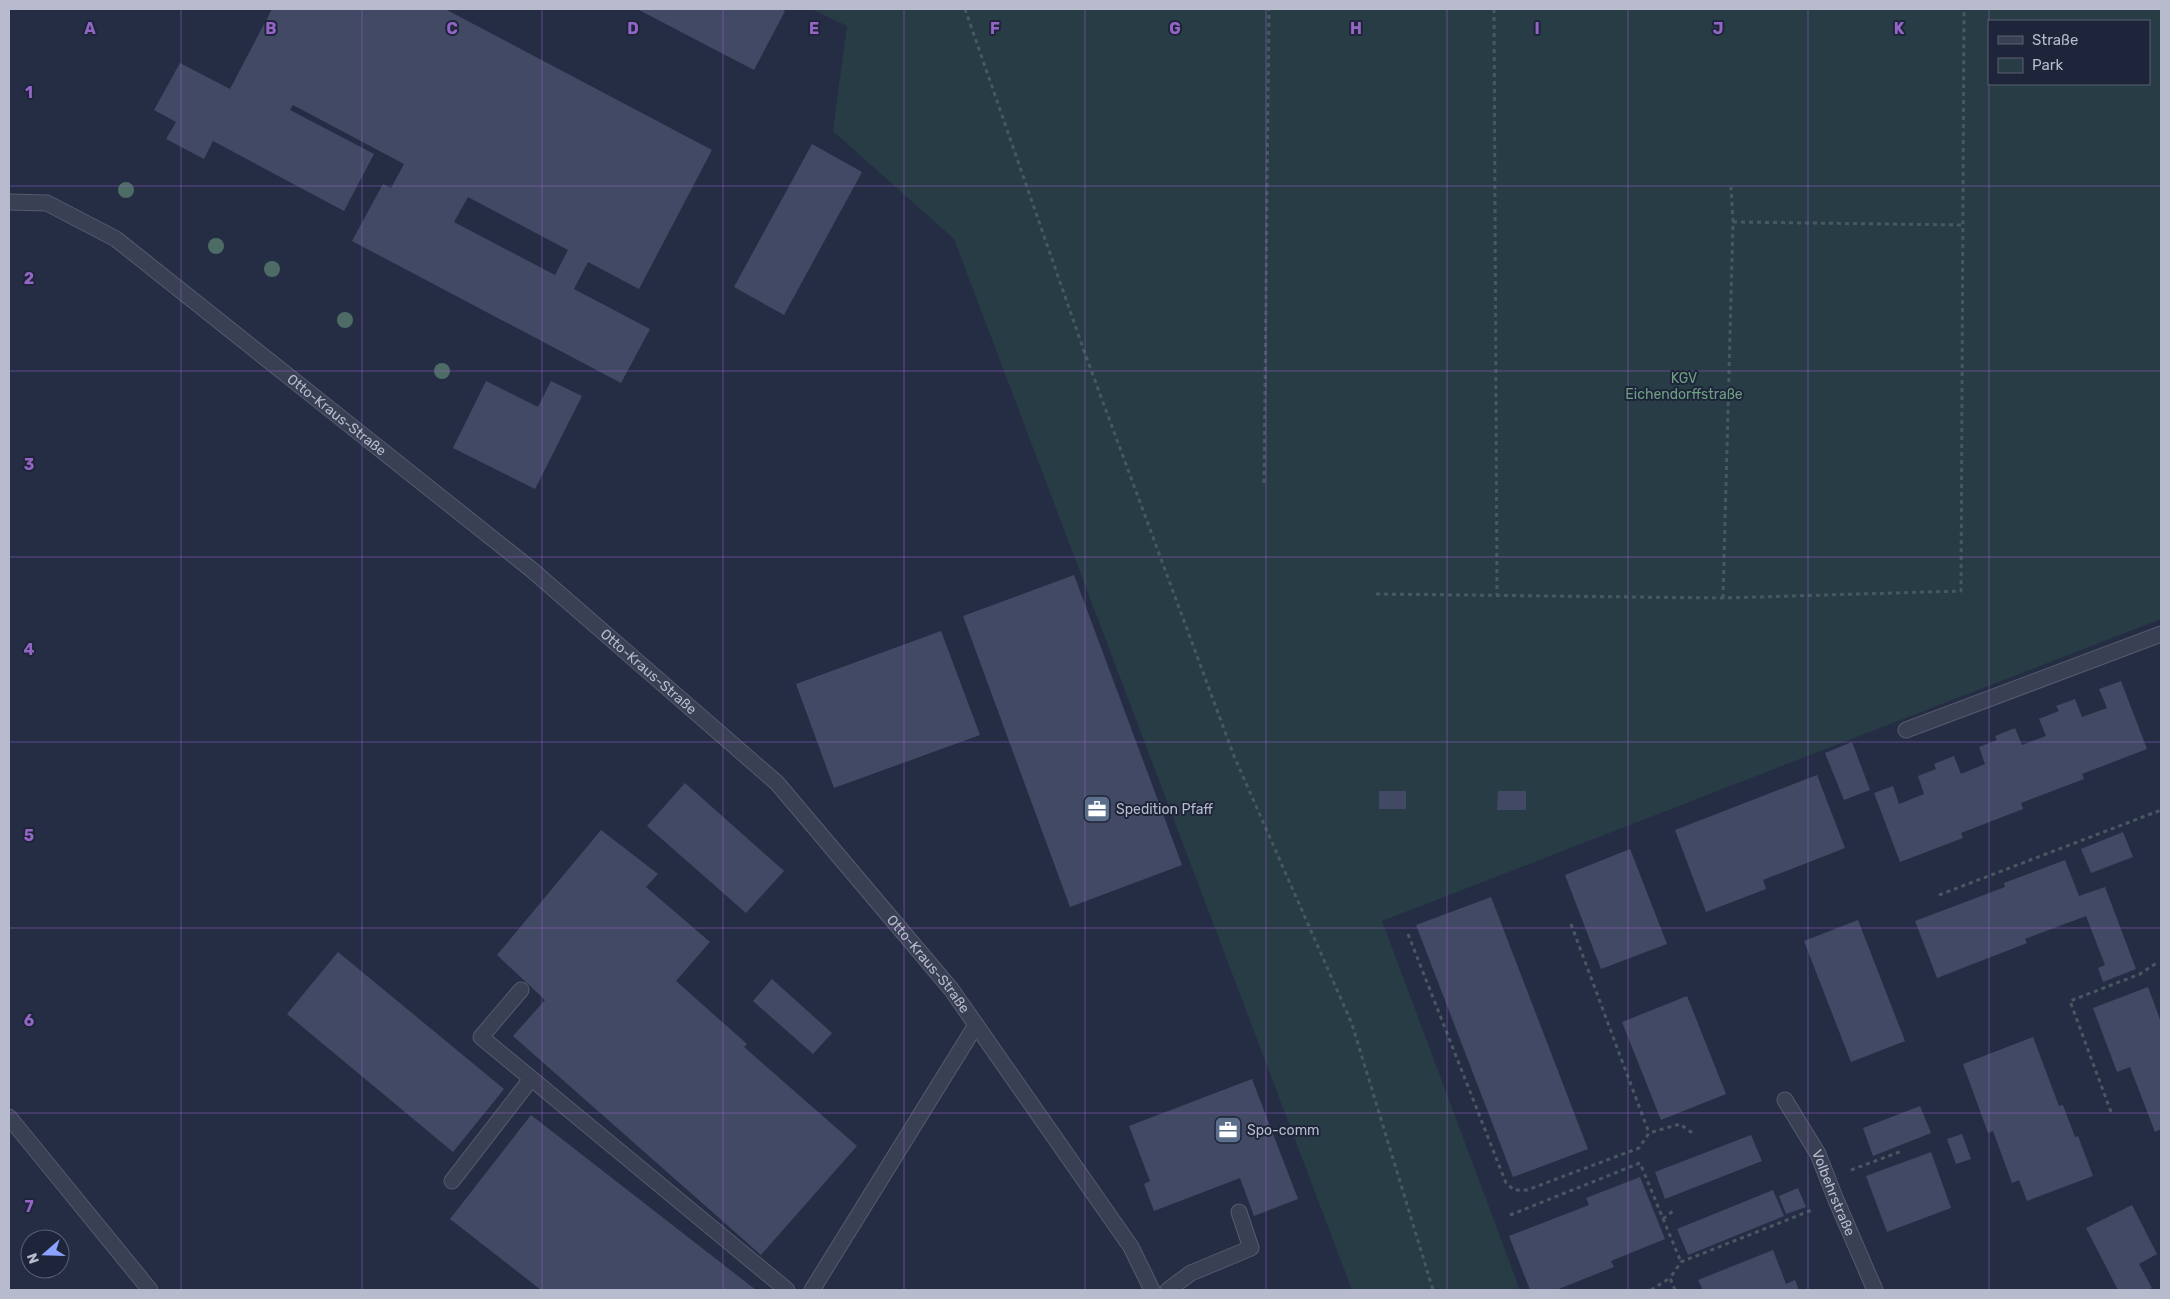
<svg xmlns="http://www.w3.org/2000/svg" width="2170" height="1299" font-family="Rubik,sans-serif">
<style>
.green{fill:#273c45;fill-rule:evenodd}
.building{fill:#424965;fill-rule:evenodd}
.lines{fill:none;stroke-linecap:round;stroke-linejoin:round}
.service-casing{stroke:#555a6e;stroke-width:17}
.minor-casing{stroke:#555a6e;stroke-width:17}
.path{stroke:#465961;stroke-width:3;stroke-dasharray:4 4;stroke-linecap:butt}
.service{stroke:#3a4054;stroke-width:15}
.minor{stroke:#3a4054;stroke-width:15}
.tree{fill:#4d6c66}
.grid{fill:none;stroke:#9365c5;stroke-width:1;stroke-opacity:0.55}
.labels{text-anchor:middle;stroke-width:4;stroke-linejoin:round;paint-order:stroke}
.park-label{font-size:14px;fill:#6da082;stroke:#1e2439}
.street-label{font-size:14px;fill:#b7bbcd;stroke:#1e2439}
.poi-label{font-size:14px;fill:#b7bbcd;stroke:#1e2439;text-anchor:start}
.grid-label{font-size:16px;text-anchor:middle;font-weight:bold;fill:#9365c5;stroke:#1e2439;stroke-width:4;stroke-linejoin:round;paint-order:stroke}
</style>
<rect width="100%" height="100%" fill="#252d44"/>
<path class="green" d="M811 9H2161V619L1382 921 1520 1290H1352L954 239 833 131 847 26ZM1989 21H2149V84H1989Z"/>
<g class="building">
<path d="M272 9H445L712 150 639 289 588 262 574 289 650 329 621 383 352 241 383 184 391 188 404 164 293 105 290 110 374 154 344 211 213 141 204 159 166 139 176 122 154 110 180 63 230 89ZM468 197 568 250 555 275 454 222Z"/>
<polygon points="637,9 781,9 785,11 754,70"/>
<polygon points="812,144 862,172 784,315 734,287"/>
<polygon points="486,381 538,407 551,381 582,396 535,489 453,448"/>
<polygon points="1074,575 1182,865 1070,907 963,616"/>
<polygon points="941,631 980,735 834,788 796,684"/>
<polygon points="2121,681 2147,749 2082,774 2084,779 2021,803 2023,809 1961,833 1963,838 1900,862 1874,793 1893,786 1899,804 1924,794 1918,776 1936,769 1934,764 1954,756 1961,774 1985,764 1979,747 1997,740 1995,736 2015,728 2022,745 2046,736 2039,719 2059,711 2056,706 2075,699 2082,717 2107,708 2099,689"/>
<polygon points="1852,742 1870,790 1844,800 1825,753"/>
<polygon points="1817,775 1845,848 1763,880 1766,889 1706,912 1675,830"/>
<polygon points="685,783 784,871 746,913 647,826"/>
<rect x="1379" y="791" width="27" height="18"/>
<polygon points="1498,791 1526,791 1526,810 1497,810"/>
<polygon points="601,830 658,874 646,887 710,942 676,981 747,1044 744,1047 857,1146 761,1255 513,1036 545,1000 497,955"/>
<polygon points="2123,832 2133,857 2091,873 2081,849"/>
<polygon points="1630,849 1667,944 1601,969 1565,875"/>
<polygon points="2065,860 2079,896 2105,887 2136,969 2103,982 2098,968 2105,965 2086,916 2025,939 2027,943 1937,978 1915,921 2005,887 2004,883"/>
<polygon points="1491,897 1588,1149 1513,1177 1416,925"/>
<polygon points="1858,920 1905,1041 1851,1062 1804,941"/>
<polygon points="338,952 504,1089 453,1152 287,1014"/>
<polygon points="772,979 832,1033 813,1054 753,1001"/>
<polygon points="2148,987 2161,1022 2161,1129 2155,1132 2130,1067 2117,1072 2093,1008"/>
<polygon points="1687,996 1726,1094 1661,1120 1622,1022"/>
<polygon points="2033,1037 2059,1106 2063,1105 2075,1137 2078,1136 2093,1176 2027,1201 2019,1180 2012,1183 1993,1131 1988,1133 1963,1064"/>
<polygon points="1252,1079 1298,1199 1254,1216 1240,1178 1154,1211 1144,1184 1150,1181 1129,1126"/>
<polygon points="1920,1106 1931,1133 1873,1156 1863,1128"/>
<polygon points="531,1115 756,1290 541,1290 450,1219"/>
<polygon points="1962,1134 1971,1159 1956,1164 1947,1139"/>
<polygon points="1751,1135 1762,1161 1665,1199 1655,1172"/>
<polygon points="1931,1152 1951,1208 1887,1232 1866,1176"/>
<polygon points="1640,1177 1665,1239 1611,1261 1614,1267 1556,1290 1530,1290 1509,1236 1589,1205 1586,1198"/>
<polygon points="1798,1188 1806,1207 1786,1214 1779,1196"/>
<polygon points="1773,1190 1784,1216 1688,1255 1677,1229"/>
<polygon points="2132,1205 2157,1254 2139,1264 2152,1288 2148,1290 2118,1290 2086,1228"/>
<polygon points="1773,1250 1786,1284 1795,1280 1799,1290 1703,1290 1698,1280"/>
</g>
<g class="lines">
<g class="service-casing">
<g id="service">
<polyline points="1906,730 2161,634"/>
<polyline points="521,990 481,1037 787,1290"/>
<polyline points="9,1117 150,1290"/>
<polyline points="452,1181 531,1079"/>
<polyline points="812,1290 976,1025"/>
<polyline points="1168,1290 1191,1273 1251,1248 1239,1212"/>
</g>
</g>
<g class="minor-casing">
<g id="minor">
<path id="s1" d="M9 202 47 203 116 239 532 570 777 783 951 989 1131 1247 1152 1290"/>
<path id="s2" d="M1785 1100 1818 1154 1836 1200 1875 1290"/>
</g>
</g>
<g class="path">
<polyline points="965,9 1084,351 1234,756 1352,1024 1433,1290"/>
<polyline points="1494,9 1497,595"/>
<polyline points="1733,222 1964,225"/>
<polyline points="1264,483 1269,9"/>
<polyline points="1376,594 1723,598 1961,591 1964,9"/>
<polyline points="1723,598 1733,222 1731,187"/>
<polyline points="1939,895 2161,810"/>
<polyline points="1571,924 1649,1133"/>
<polyline points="1408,934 1506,1183 1514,1190 1527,1190 1639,1148 1649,1133 1680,1124 1695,1135"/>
<polyline points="2111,1112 2070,1001 2140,974 2158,962"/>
<polyline points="1851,1170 1902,1151"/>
<polyline points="1510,1215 1640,1163 1681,1262"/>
<polyline points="1663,1219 1673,1211"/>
<polyline points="1651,1290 1670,1278"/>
<polyline points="1675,1290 1670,1278 1681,1262 1812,1210"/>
</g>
<use href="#service" class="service"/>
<use href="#minor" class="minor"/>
</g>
<g class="tree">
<circle cx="126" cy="190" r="8"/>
<circle cx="216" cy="246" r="8"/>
<circle cx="272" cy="269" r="8"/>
<circle cx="345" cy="320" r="8"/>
<circle cx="442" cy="371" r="8"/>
</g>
<path class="grid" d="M181 9V1290M362 9V1290M542 9V1290M723 9V1290M904 9V1290M1085 9V1290M1266 9V1290M1447 9V1290M1628 9V1290M1808 9V1290M1989 9V21M1989 84V1290M9 186H2161M9 371H2161M9 557H2161M9 742H2161M9 928H2161M9 1113H2161"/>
<defs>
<g id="office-square" transform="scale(1.4375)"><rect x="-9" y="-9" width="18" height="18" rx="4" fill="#5c6f8a" stroke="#1e2439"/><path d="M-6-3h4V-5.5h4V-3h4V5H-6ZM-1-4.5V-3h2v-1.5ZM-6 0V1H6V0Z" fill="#fff"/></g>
</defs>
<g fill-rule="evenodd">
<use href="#office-square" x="1097" y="809"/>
<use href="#office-square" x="1228" y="1130"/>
</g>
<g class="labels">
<g class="park-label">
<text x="1684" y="383">KGV<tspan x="1684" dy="16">Eichendorffstraße</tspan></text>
</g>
<g class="street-label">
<text dy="5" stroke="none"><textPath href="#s1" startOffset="398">Otto-Kraus-Straße</textPath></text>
<text dy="5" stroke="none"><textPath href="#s1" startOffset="802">Otto-Kraus-Straße</textPath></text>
<text dy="5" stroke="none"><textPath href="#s1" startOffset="1208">Otto-Kraus-Straße</textPath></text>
<text dy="5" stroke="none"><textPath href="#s2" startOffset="105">Volbehrstraße</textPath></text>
</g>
<g class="poi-label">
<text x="1116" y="814">Spedition Pfaff</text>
<text x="1247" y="1135">Spo-comm</text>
</g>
</g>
<g class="grid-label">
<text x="90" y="34">A</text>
<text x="271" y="34">B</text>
<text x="452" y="34">C</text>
<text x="633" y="34">D</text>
<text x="814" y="34">E</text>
<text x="995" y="34">F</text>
<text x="1175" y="34">G</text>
<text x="1356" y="34">H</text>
<text x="1537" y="34">I</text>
<text x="1718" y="34">J</text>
<text x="1899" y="34">K</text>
<text x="29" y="98">1</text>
<text x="29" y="284">2</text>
<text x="29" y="470">3</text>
<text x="29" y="655">4</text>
<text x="29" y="841">5</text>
<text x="29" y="1026">6</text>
<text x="29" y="1212">7</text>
</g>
<rect width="2170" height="1299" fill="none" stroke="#b7bbcd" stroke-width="20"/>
<rect x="1988" y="20" width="162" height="65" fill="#1e2439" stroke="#5b6074"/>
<rect x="1998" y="36" width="25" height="8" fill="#3a4054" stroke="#5b6074"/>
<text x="2032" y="45" font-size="15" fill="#b7bbcd">Straße</text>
<rect x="1998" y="58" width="25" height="15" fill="#273c45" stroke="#5b6074"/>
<text x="2032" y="70" font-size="15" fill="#b7bbcd">Park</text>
<g transform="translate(45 1254) rotate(250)"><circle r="24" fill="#1e2439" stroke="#5b6074"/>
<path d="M0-4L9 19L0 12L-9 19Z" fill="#8ba2fe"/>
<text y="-8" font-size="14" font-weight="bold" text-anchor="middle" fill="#b7bbcd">N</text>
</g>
</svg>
